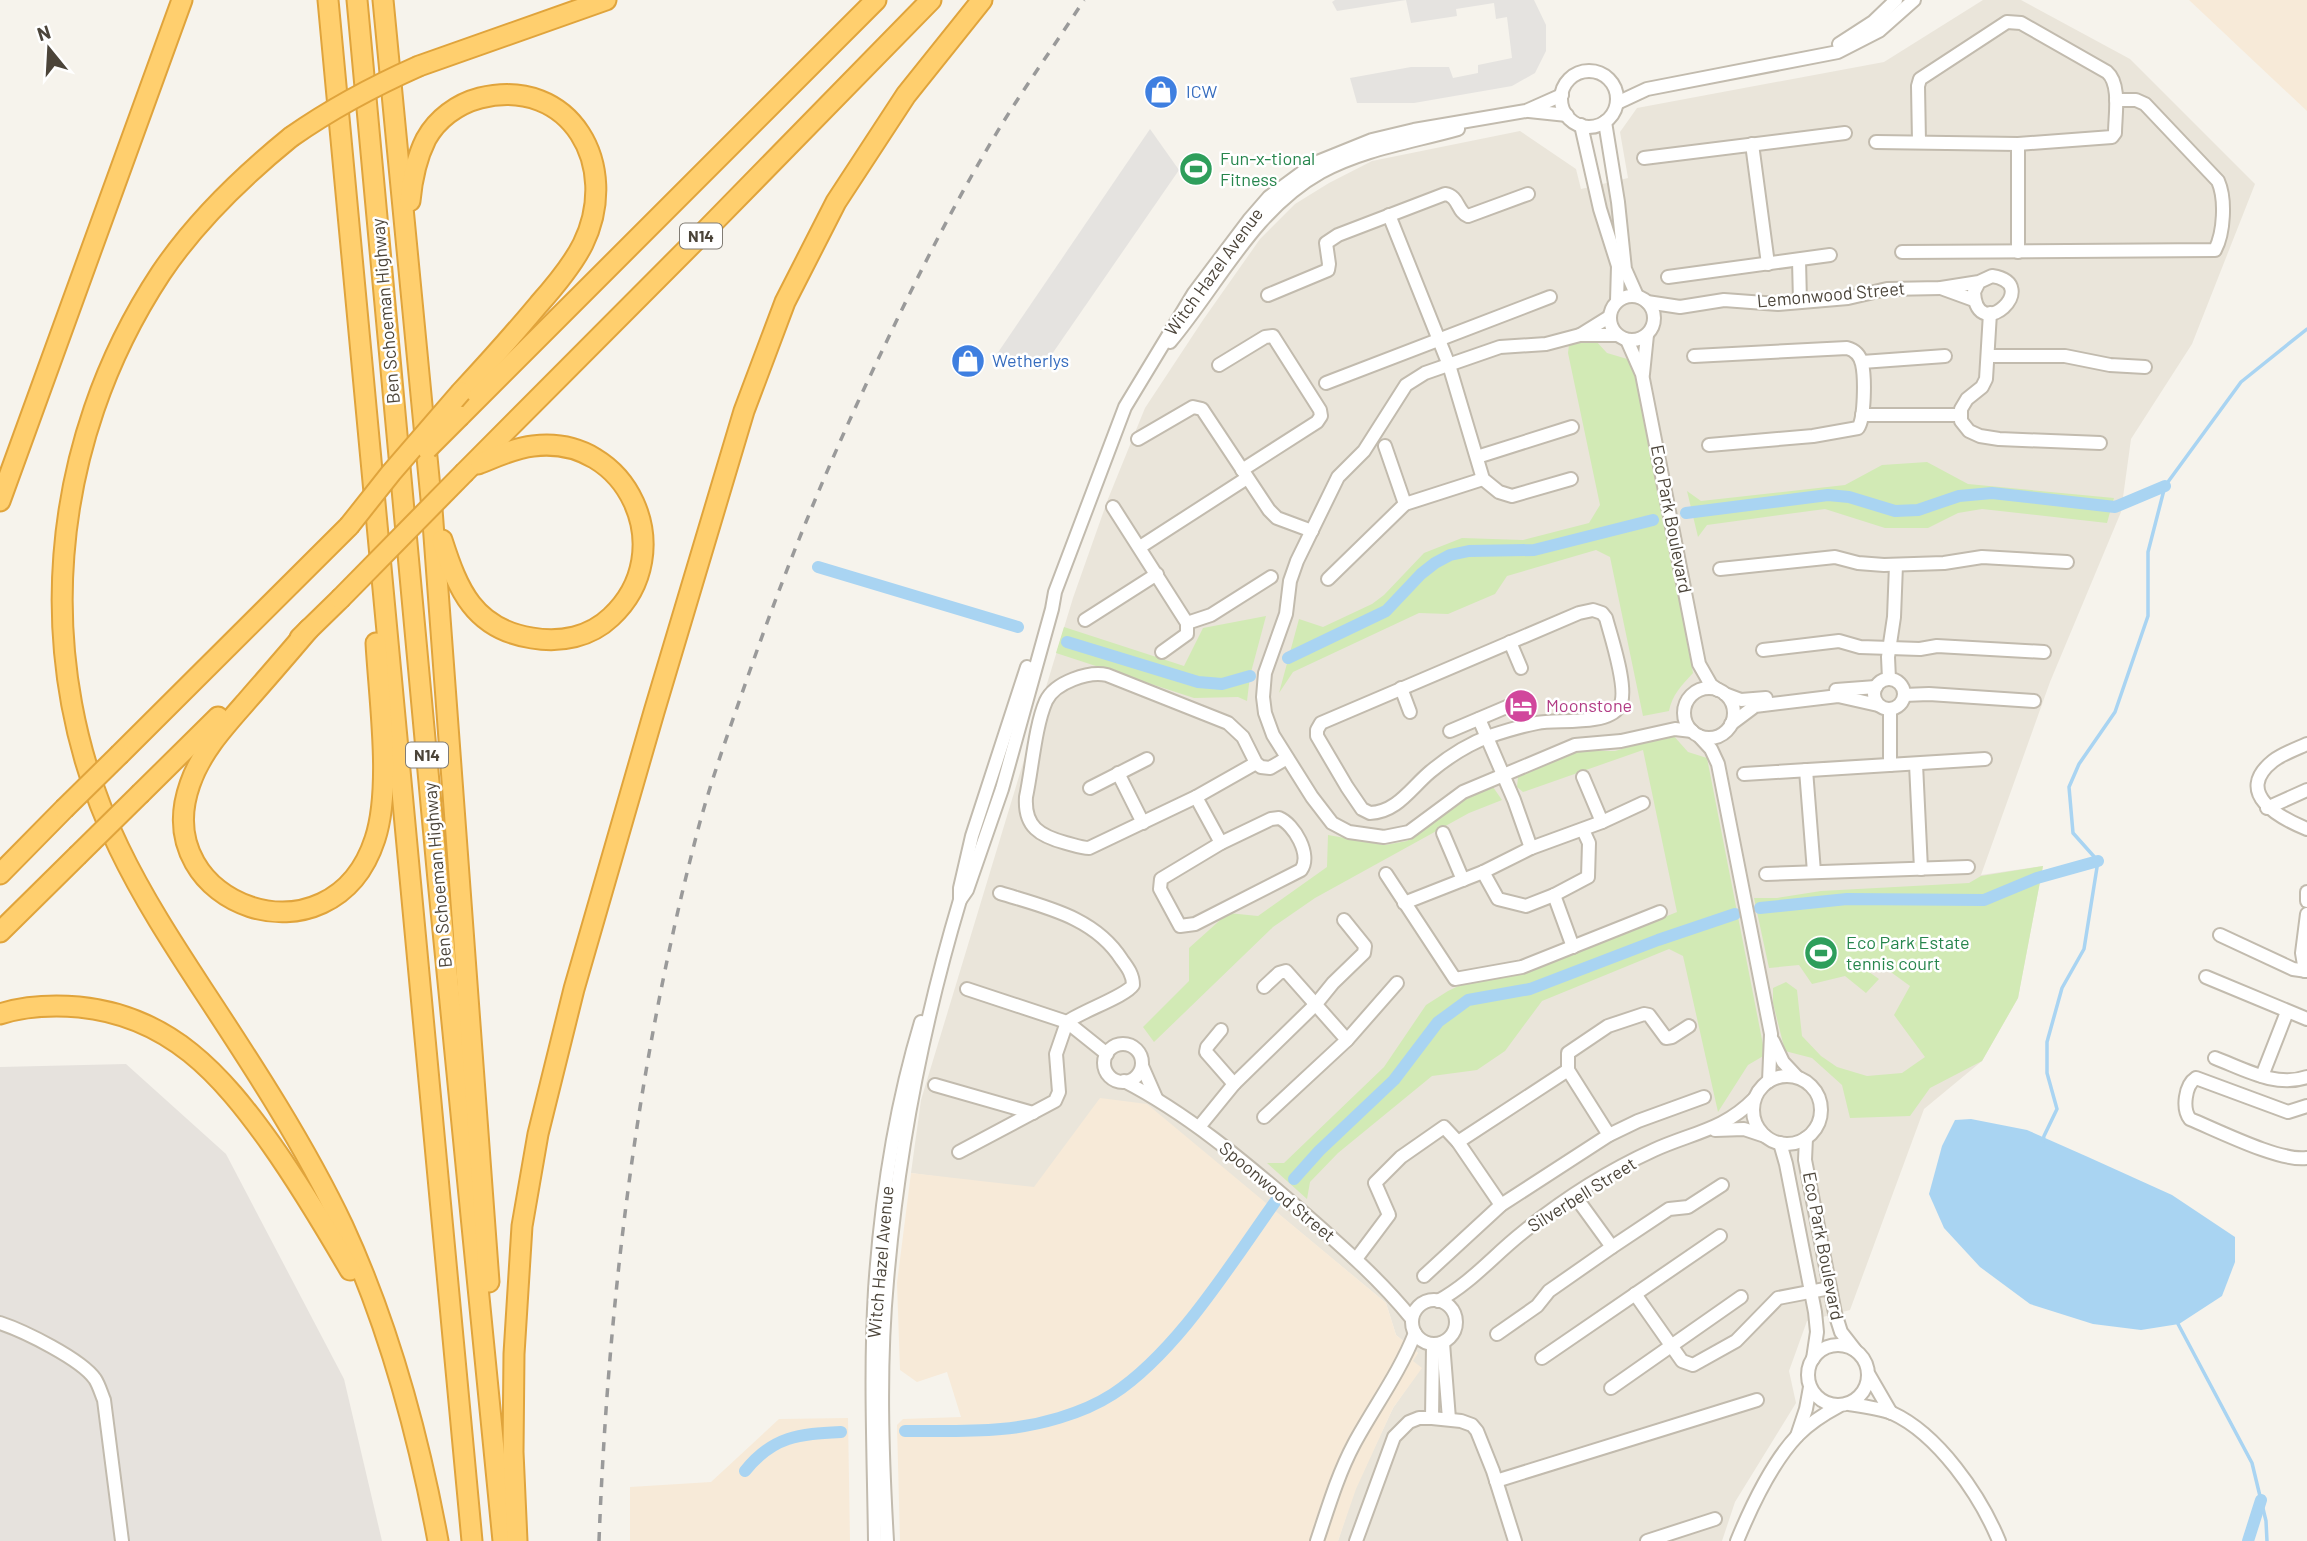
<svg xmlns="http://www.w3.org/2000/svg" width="2307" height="1541" font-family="Barlow,sans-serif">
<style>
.residential{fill:#eae5da}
.commercial{fill:#f7ead8}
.industrial{fill:#e6e2dd}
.green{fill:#d2eab5}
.parking{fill:#e5e3e0}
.water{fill:#a9d4f2}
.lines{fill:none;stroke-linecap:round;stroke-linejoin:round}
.stream{stroke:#a9d4f2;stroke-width:3.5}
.canal{stroke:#a9d4f2;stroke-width:12}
.minor-casing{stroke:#c2bbae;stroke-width:16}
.highway-casing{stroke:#e0a43c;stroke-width:23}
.minor{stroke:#fff;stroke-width:12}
.highway{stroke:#ffcf6e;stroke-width:19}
.rail{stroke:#9a9a9a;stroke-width:3.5;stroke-dasharray:9 9;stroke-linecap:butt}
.highway-bridge-casing{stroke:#e0a43c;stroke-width:23;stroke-linecap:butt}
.highway-bridge{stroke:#ffcf6e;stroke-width:19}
.labels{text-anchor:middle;stroke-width:5;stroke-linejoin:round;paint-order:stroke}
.shield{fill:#fff;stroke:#817c74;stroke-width:2}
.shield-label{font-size:16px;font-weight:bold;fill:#4b4439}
.shop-label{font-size:18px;fill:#366cbe;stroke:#fff;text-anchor:start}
.leisure-label{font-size:18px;fill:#27864d;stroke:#fff;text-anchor:start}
.street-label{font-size:18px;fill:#4b4439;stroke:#fff}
.hotel-label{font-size:18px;fill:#b23c85;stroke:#fff;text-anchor:start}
</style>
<rect width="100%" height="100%" fill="#f6f3ec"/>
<polygon class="residential" points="1983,0 2021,0 2130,59 2255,184 2192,344 2131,439 2121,512 2050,682 1981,875 2043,866 2018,998 1982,1061 1924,1109 1850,1310 1807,1321 1789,1371 1796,1403 1735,1502 1722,1541 1338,1541 1355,1489 1393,1408 1421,1368 1412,1361 1418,1353 1396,1335 1386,1303 1149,1107 1036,1190 911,1173 921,1100 1073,598 1108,499 1145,408 1203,320 1260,239 1295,204 1329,183 1372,161 1520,131 1576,169 1581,189 1628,178 1620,132 1637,108 1884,62"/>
<g class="commercial">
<polygon points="2189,0 2307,0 2307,111"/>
<polygon points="1100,1098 1147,1104 1386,1303 1396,1335 1418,1353 1413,1361 1422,1368 1393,1408 1356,1489 1338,1541 900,1541 897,1425 903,1419 961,1417 947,1372 917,1382 900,1370 897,1283 911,1173 1034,1187"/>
<polygon points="848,1418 850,1541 630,1541 630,1487 711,1482 779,1419"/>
</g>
<polygon class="industrial" points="126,1064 226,1154 344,1379 382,1541 0,1541 0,1067"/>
<g class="green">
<path d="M1595 340 1607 353 1634 361 1693 673C1682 685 1672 695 1669 711L1643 716 1610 557 1596 550 1507 576 1495 594 1448 614 1419 613 1293 672 1279 693 1299 619 1323 627 1372 604 1384 595 1424 553 1462 538 1523 540 1589 523 1600 505 1568 353 1569 345Z"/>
<polygon points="1927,462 1968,484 2114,498 2107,523 1982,509 1958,513 1928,528 1885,528 1825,509 1707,525 1698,537 1687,491 1701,501 1845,485 1882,465"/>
<polygon points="1266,616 1250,676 1247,701 1238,697 1194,698 1056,653 1064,627 1184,666 1203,628"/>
<polygon points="1672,734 1688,752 1707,758 1765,1055 1748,1065 1718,1112 1683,956 1669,949 1542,1001 1505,1051 1477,1070 1432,1076 1338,1153 1310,1182 1307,1199 1267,1163 1284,1163 1384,1067 1426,1005 1448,991 1473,979 1527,973 1677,912 1643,750 1523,792 1517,787 1518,777 1580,751 1615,751"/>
<polygon points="1493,787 1502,800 1469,813 1315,898 1273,927 1154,1042 1143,1027 1189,981 1189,948 1228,913 1258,916 1327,867 1328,835 1385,845 1407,841 1458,802"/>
<polygon points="2043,866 2018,998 1982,1061 1930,1088 1910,1116 1850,1118 1842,1085 1812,1058 1785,1051 1773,1003 1773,988 1786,982 1797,990 1802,1036 1821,1056 1837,1067 1867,1076 1902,1073 1925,1057 1894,1015 1910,986 1877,962 1869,972 1879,979 1866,993 1845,976 1812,984 1799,965 1769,968 1754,898 1777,898 1821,891 1969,883 1981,876"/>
</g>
<g class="parking">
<polygon points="1335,0 1534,0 1546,25 1546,51 1535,73 1512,86 1414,103 1357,103 1350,78 1411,67 1449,67 1453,78 1478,73 1478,65 1512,58 1507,17 1496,19 1494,3 1456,9 1457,16 1411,23 1406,0 1337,11 1332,2"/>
<polygon points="1150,129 1179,170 1041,370 997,354"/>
</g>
<polygon class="water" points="1971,1119 2027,1130 2088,1157 2172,1195 2235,1237 2235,1262 2222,1296 2179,1324 2141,1330 2093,1324 2030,1304 1980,1267 1944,1228 1929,1194 1942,1146 1955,1120"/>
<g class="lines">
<g class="stream">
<polyline points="2043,1141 2044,1136 2057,1109 2047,1073 2047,1042 2062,988 2084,949 2098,861 2073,833 2069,787 2079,764 2115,712 2148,616 2148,552 2165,486 2241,382 2307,329"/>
<polyline points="2177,1322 2252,1463 2266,1521 2267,1541"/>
</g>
<g class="canal">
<polyline points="1686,513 1828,495 1849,497 1895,511 1918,510 1959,496 1992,493 2115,507 2165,486"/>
<polyline points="818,567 1018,627"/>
<polyline points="1067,642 1198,682 1222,684 1250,676"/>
<polyline points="1288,658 1386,611 1421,574 1435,563 1450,555 1469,551 1534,550 1653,520"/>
<polyline points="1760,908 1847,899 1984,900 2037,878 2098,861"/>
<polyline points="1294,1179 1319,1151 1394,1080 1438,1022 1468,1000 1530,989 1658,940 1735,914"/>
<path d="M905 1431C937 1431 969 1432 1001 1429 1038 1426 1082 1414 1113 1394 1177 1352 1230 1265 1275 1202"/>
<path d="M745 1471C773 1436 799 1434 841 1432"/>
<polyline points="2248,1541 2261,1500"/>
</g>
<g class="minor-casing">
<g id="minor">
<polyline points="1839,44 1873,22 1896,0"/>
<circle cx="1589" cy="99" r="28"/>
<polyline points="1617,103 1647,89 1838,52 1879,31 1914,0"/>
<polyline points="1529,111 1567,115"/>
<polyline points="1605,122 1618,202 1625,269 1637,296"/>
<polyline points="1581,125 1600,209 1618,266 1617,301"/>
<path d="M1876 142 2018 144 2112 137 2115 133C2115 116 2121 84 2107 72L2021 23 2007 22 1920 79 1918 86 1919 142"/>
<polyline points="1752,144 1768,264"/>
<polyline points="1644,158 1845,133"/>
<polyline points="1389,215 1449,365 1483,479 1499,492 1512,496 1571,479"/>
<path d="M1902 252 2215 250C2224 233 2226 199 2218 181L2145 104 2136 100H2116"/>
<polyline points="2018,252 2018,144"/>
<polyline points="1799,260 1800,302"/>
<polyline points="1668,277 1830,255"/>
<polyline points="1941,288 1974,300"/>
<path d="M1268 295 1328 270 1329 264 1326 243 1338 235 1445 194C1459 196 1457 212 1468 216L1528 194"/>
<circle cx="1632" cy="318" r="22"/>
<path d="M1647 302 1680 307 1724 300 1778 304 1848 298 1887 289 1941 288 1979 282 1992 276C2044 284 1977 346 1974 292L1979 282"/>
<polyline points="1990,313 1986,379 1982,387 1967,399 1961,409 1961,421 1969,431 1980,436 1999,439 2100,443"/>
<polyline points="1580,335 1609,317"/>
<polyline points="1617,335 1580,335 1546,344 1500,347 1425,373 1406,385 1364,451 1338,477 1297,561 1290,581 1286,614 1265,673 1263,697 1265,713 1273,735 1312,797 1332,823 1349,832 1384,837 1409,832 1463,792 1575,745 1621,741 1675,729 1692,731"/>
<polyline points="1627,340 1642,374 1699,664 1711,685 1718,690"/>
<path d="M1170 342C1218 285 1253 210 1321 172 1363 149 1412 142 1458 129"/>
<path d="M1694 356 1847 348C1855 350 1860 355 1862 364 1865 377 1865 418 1858 428L1813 436 1709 445"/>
<polyline points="1988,356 2065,356 2110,365 2145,367"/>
<polyline points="1862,362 1945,356"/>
<polyline points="1219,365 1265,337 1273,336 1320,410 1321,416 1317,422 1242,470"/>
<polyline points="1643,374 1647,335"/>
<polyline points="1326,383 1550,297"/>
<polyline points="1862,415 1960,415"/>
<polyline points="1138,439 1193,407 1202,409 1269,510 1277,518 1312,531"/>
<polyline points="1385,446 1405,504"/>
<polyline points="1477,457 1572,427"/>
<polyline points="1113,507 1187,623 1187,634 1162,652"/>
<polyline points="1140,547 1247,478"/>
<polyline points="1720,569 1835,557 1858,563 1884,565 1944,563 1982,557 2067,562"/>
<polyline points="1328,579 1405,504 1483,479"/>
<path d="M1593 610 1602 613 1606 618C1611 637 1630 693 1619 707 1606 726 1557 719 1537 723 1521 726 1505 731 1490 736 1468 744 1448 757 1430 772 1411 788 1397 812 1370 813L1362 809 1347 787 1317 736V730L1321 723 1579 613Z"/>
<polyline points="1085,620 1157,574"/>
<polyline points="1187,623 1211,615 1271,577"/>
<polyline points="1510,642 1521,668"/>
<polyline points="1763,650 1839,641 1860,647 1920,649 1937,646 2044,652"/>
<polyline points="1889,679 1888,657 1894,617 1896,565"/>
<circle cx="1889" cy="694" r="15"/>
<polyline points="1401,688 1410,712"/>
<circle cx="1709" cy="713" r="25"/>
<polyline points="1836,690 1876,687"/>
<polyline points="1725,694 1741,700 1766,698"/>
<polyline points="1904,695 1929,694 2034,701"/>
<polyline points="1479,719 1514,800 1531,848"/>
<polyline points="1731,724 1755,706 1838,696 1878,705"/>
<polyline points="1450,731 1509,706"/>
<polyline points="1699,736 1711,749 1718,764 1771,1034 1769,1081"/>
<path d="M2307 744C2296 749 2282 754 2273 761 2233 793 2280 818 2307 829"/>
<path d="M1256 763 1196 797 1089 848C1081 848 1074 845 1066 843 1040 836 1024 827 1026 797 1032 769 1035 726 1046 701 1055 682 1089 671 1107 675L1228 723 1243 737 1256 763 1261 767 1270 768 1287 758"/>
<polyline points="1916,764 1921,869"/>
<polyline points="1890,765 1890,709"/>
<polyline points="1806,770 1814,872"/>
<polyline points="1118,773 1143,823"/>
<polyline points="1744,774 1985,759"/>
<polyline points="1090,788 1147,759"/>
<polyline points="1196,797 1221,843"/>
<polyline points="2267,808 2307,790"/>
<path d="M1279 818C1294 824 1312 855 1301 870L1195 924 1180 926 1160 889 1161 879 1221 843 1271 819Z"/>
<polyline points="1602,822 1643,803"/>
<polyline points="1443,833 1463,880"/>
<polyline points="1483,872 1498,899 1526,906 1554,895 1588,877 1589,843 1583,830"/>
<polyline points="1386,874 1455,979 1522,967 1660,912"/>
<polyline points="1766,874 1968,867"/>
<polyline points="2307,892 2307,901"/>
<polyline points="1554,895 1573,947"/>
<polyline points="960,900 967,890 1002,789 1052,609 1055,592 1125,407 1194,293 1249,220 1269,197 1315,163 1372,140 1414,130 1526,111 1562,95"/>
<polyline points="1404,903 1483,872 1531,848 1602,822 1583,777"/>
<polyline points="2220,935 2293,969 2307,971"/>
<polyline points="2305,971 2302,953 2307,914"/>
<polyline points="2206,977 2307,1019"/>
<path d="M967 989 1067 1022C1082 1011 1126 996 1133 985 1133 975 1128 968 1122 960 1095 917 1045 907 1000 893"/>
<polyline points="1221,1030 1207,1047 1206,1052 1234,1084"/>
<polyline points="1347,1040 1397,983"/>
<polyline points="1773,1041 1783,1062 1797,1077"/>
<circle cx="1123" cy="1063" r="19"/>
<path d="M2215 1058C2244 1069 2276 1088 2307 1077"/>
<polyline points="1142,1066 1156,1098"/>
<polyline points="2262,1076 2287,1012"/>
<circle cx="1787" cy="1110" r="34"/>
<path d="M1124 1081C1188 1114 1243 1161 1297 1207 1338 1243 1378 1277 1412 1319"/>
<polyline points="935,1085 1033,1113"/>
<path d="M2307 1106 2288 1112 2196 1078C2185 1085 2182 1109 2190 1119 2217 1130 2280 1162 2307 1158"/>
<polyline points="1264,1117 1347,1040 1286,971 1279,973 1264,987"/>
<polyline points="1199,1127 1234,1084 1316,1004 1333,983 1364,953 1365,946 1344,920"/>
<polyline points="1715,1130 1744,1129 1765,1136"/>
<polyline points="1609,1135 1568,1070 1568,1053 1608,1026 1644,1014 1649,1015 1666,1038 1672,1037 1689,1026"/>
<polyline points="1806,1138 1805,1160 1835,1313 1841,1332 1855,1350"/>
<polyline points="1458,1142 1568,1070"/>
<polyline points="1780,1143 1786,1164 1815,1312 1817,1332 1813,1359"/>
<polyline points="959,1152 1055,1101 1059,1092 1056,1054 1067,1022 1107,1054"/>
<polyline points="1575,1196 1612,1247"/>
<polyline points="1356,1259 1389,1215 1375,1183 1401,1157 1444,1127 1458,1142 1501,1205"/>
<polyline points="1424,1276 1501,1205 1609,1135 1638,1121 1704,1097"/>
<polyline points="1635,1294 1682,1361 1693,1365 1736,1341 1778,1298 1830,1288"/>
<circle cx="1434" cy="1322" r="22"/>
<path d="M1438 1301C1471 1283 1493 1256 1522 1233 1561 1201 1608 1171 1654 1150 1691 1133 1724 1130 1754 1099"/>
<path d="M0 1323C24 1331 81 1359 95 1379 99 1385 101 1393 104 1400L122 1541"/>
<polyline points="1497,1334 1537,1306 1549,1291 1612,1247 1669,1209 1688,1207 1722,1185"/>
<polyline points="1443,1343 1449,1419"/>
<circle cx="1838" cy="1375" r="30"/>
<polyline points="1542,1358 1720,1236"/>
<polyline points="1869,1375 1891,1413"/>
<polyline points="1611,1388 1741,1297"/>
<path d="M1849 1404C1863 1406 1879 1408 1892 1413 1938 1434 1980 1495 1999 1541"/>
<polyline points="1432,1418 1433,1345"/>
<polyline points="1797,1436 1806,1409 1810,1387"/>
<polyline points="1496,1481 1757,1400"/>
<path d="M875 1541C874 1458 870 1373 875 1290 881 1200 895 1108 921 1022"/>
<path d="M887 1541C882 1455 879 1366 887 1281 898 1151 923 1024 960 900V888L972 836 1027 667"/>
<path d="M1317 1541C1328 1508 1338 1474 1354 1444 1374 1407 1400 1372 1415 1333"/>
<polyline points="1356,1541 1394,1437 1409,1422 1419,1418 1432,1418 1461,1421 1472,1425 1477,1431 1493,1471 1515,1541"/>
<polyline points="1647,1541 1715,1519"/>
<path d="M1737 1541C1751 1507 1772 1462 1798 1435 1810 1423 1824 1414 1839 1406"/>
</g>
</g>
<g class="highway-casing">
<g id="highway">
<polyline points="328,0 472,1541"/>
<polyline points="357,0 438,880 503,1541"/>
<polyline points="383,0 432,509 489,1282"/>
<polyline points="419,66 606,0"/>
<path d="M291 137C243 176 196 221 161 273 48 444 29 663 119 848 143 898 173 944 203 990 253 1066 304 1144 343 1226 389 1326 418 1433 438 1541"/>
<path d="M410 201C412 179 416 159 426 139 437 119 457 104 480 98 571 76 621 166 583 244 572 266 555 286 539 304 514 334 488 363 461 392"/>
<polyline points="460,416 876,0"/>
<polyline points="465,472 705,231 931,0"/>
<polyline points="0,501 182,0"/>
<path d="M442 540C458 590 474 629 532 638 561 643 590 637 611 617 681 552 628 434 533 446 514 448 496 457 478 464"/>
<path d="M309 629C288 654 267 678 246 702 224 727 201 752 190 784 147 906 332 971 375 839 392 787 379 699 376 643"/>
<polyline points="300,638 340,599"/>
<polyline points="120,754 349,526"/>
<polyline points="141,793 218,717"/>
<polyline points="0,874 64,809"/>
<polyline points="0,932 77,856"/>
<path d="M0 1014C25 1006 54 1005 79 1007 170 1016 221 1074 271 1144 300 1185 325 1227 350 1270"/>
<polyline points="517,1541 513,1452 514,1354 522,1226 538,1134 574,989 654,712 744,411 785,302 836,202 906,95 982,0"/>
</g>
</g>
<use href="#minor" class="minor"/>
<use href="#highway" class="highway"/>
<path class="rail" d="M599 1541C608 1305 636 1070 695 841 709 785 729 731 748 676 787 564 831 456 883 349 919 273 958 196 1002 124 1028 82 1057 42 1084 0"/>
<g class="highway-bridge-casing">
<g id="highway-bridge">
<path d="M291 137C331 109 374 86 419 66"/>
<polyline points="427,449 460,416"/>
<polyline points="349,526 391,473 461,392"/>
<polyline points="340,599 465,472"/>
<polyline points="64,809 120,754"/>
<polyline points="77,856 141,793"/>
</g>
</g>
<use href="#highway-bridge" class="highway-bridge"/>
</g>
<defs>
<g id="shop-disc" transform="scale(1.75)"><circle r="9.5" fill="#3f7fe0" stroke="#fff"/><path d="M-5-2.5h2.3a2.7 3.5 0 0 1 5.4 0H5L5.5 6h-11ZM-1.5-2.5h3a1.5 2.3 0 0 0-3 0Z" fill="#fff"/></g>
<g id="stadium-disc" transform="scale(1.75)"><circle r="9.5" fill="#2e9e5b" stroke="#fff"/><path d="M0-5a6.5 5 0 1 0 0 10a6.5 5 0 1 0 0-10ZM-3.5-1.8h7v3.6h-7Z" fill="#fff"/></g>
<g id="hotel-disc" transform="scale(1.75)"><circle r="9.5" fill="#d1479c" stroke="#fff"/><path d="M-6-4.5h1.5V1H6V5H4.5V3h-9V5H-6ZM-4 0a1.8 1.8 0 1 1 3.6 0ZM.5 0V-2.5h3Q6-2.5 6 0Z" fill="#fff"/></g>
</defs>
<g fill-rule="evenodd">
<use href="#shop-disc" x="1161" y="92"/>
<use href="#stadium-disc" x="1196" y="169"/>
<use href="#shop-disc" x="968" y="361"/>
<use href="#hotel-disc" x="1521" y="706"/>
<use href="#stadium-disc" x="1821" y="953"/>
</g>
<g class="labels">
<g class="shield">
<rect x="680" y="223.5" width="42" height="25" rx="5"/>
<rect x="406" y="742.5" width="42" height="25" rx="5"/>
</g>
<g class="shield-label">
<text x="701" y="242">N14</text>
<text x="427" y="761">N14</text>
</g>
<g class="shop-label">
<text x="1186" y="98">ICW</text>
<text x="992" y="367">Wetherlys</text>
</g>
<g class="leisure-label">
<text x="1220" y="165">Fun-x-tional<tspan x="1220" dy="21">Fitness</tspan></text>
<text x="1846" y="949">Eco Park Estate<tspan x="1846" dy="21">tennis court</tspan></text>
</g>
<g class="street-label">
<text transform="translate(1214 272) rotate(-54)" y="6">Witch Hazel Avenue</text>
<text transform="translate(1831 295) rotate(-5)" y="6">Lemonwood Street</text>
<text transform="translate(386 311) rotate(-95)" y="6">Ben Schoeman Highway</text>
<text transform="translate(1671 519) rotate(79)" y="6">Eco Park Boulevard</text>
<text transform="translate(438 875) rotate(-95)" y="6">Ben Schoeman Highway</text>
<text transform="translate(1277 1192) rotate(40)" y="6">Spoonwood Street</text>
<text transform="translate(1582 1195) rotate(-32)" y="6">Silverbell Street</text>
<text transform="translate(1823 1246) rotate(79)" y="6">Eco Park Boulevard</text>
<text transform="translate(881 1262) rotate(-85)" y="6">Witch Hazel Avenue</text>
</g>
<g class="hotel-label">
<text x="1546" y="712">Moonstone</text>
</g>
</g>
<g transform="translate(49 49) rotate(342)" stroke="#ffffff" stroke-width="5" paint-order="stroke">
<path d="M0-5L12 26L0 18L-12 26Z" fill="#4b4439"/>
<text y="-10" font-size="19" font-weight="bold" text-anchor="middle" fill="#4b4439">N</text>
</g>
</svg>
